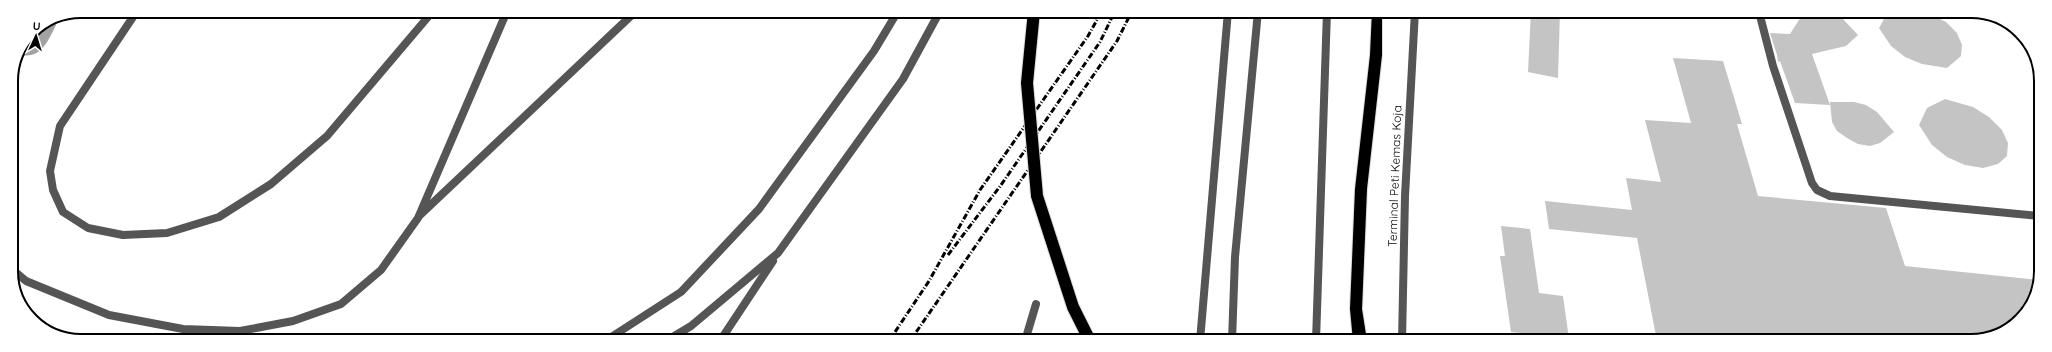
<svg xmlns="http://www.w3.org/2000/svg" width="2052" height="352" font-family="Quicksand,sans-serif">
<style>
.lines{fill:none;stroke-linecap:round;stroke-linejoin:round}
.canal{fill:#a3a3a3;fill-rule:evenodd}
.building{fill:#c4c4c4}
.motorway-casing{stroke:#dbdbdb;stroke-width:2}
.service{stroke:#555;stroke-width:8}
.minor{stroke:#555;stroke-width:8}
.motorway{fill:#000;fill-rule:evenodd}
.rail{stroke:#000;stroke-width:3;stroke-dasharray:6 2 1 2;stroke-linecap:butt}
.motorway-bridge-casing{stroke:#dbdbdb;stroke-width:14;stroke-linecap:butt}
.motorway-bridge{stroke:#000;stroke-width:12}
.labels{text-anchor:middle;stroke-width:3;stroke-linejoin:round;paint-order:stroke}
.street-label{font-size:12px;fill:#000;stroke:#fff}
.rim{fill:none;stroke:#000;stroke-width:2}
</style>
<rect width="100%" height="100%" fill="#fff"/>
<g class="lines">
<path class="canal" d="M52 18 56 25C47 43 40 61 17 54L32 31Z"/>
</g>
<g class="building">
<polygon points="1531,11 1560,11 1558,78 1528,72"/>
<polygon points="1804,12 1831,12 1842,18 1858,35 1846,46 1812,54 1830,105 1795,103 1780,61 1778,62 1777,55 1770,33 1790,34"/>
<polygon points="1888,12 1926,12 1946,22 1957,33 1962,45 1961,56 1947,68 1922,64 1905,57 1891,46 1879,28"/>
<polygon points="1673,58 1723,61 1742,124 1737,124 1758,196 1886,208 1905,266 2040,280 2017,323 1971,341 1657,341 1637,238 1549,229 1545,201 1632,210 1626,178 1661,182 1645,120 1691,123"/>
<polygon points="1945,99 1973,107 1989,117 2002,130 2008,143 2007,156 1998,164 1983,168 1965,165 1947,157 1932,145 1919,125 1927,108"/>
<polygon points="1830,102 1854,102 1866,105 1877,112 1894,132 1880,143 1870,146 1858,144 1847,138 1837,131 1832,122"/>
<polygon points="1501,226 1530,229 1539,293 1563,296 1569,339 1511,332 1500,256 1505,256"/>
</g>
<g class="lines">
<g class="motorway-casing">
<polygon id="motorway" points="1372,11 1382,11 1382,55 1367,189 1362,309 1367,341 1353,341 1350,309 1355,189 1370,55"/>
</g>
<g class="service">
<polyline points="137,11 60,126 50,171 53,190 63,212 88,228 123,235 167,233 219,217 271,184 327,136 433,11"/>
<polyline points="1759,12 1773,66 1812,183 1817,190 1830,196 2040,216"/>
<polyline points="420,215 636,11"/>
<polyline points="13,270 26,281 109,315 183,329 240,331 293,321 341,304 381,270 418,218 507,11"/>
<polyline points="605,341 681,292 759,209 874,51 898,11"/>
<polyline points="666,341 691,326 778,253 903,79 940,11"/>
<polyline points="720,341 773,261"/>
<polyline points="1025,341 1036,304"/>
<polyline points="1200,341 1228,11"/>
<polyline points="1232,341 1235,257 1258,11"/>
</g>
<g class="minor">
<polyline points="1316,341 1327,11"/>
<polyline points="1402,341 1405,196 1415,11"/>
</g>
<use href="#motorway" class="motorway"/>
<g class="rail">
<polyline points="948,255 1001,185 1100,42 1115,11"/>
<polyline points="889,341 929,281 980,190 1088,36 1102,11"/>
<polyline points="910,341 1117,41 1132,11"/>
</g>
<g class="motorway-bridge-casing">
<polyline id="motorway-bridge" points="1034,11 1027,83 1037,196 1073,307 1090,341"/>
</g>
<use href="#motorway-bridge" class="motorway-bridge"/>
</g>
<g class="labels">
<g class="street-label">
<text transform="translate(1395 176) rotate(-88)" y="4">Terminal Peti Kemas Koja</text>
</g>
</g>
<path d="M0 0H2052V352H0ZM81 18H1971A63 63 0 0 1 2034 81V271A63 63 0 0 1 1971 334H81A63 63 0 0 1 18 271V81A63 63 0 0 1 81 18Z" fill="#fff" fill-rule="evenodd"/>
<path class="rim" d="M81 18H1971A63 63 0 0 1 2034 81V271A63 63 0 0 1 1971 334H81A63 63 0 0 1 18 271V81A63 63 0 0 1 81 18Z"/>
<g transform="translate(36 36) rotate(4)" stroke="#ffffff" stroke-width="3" paint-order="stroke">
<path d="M0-3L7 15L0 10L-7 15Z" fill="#000000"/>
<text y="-6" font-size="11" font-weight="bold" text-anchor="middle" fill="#000000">U</text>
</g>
</svg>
